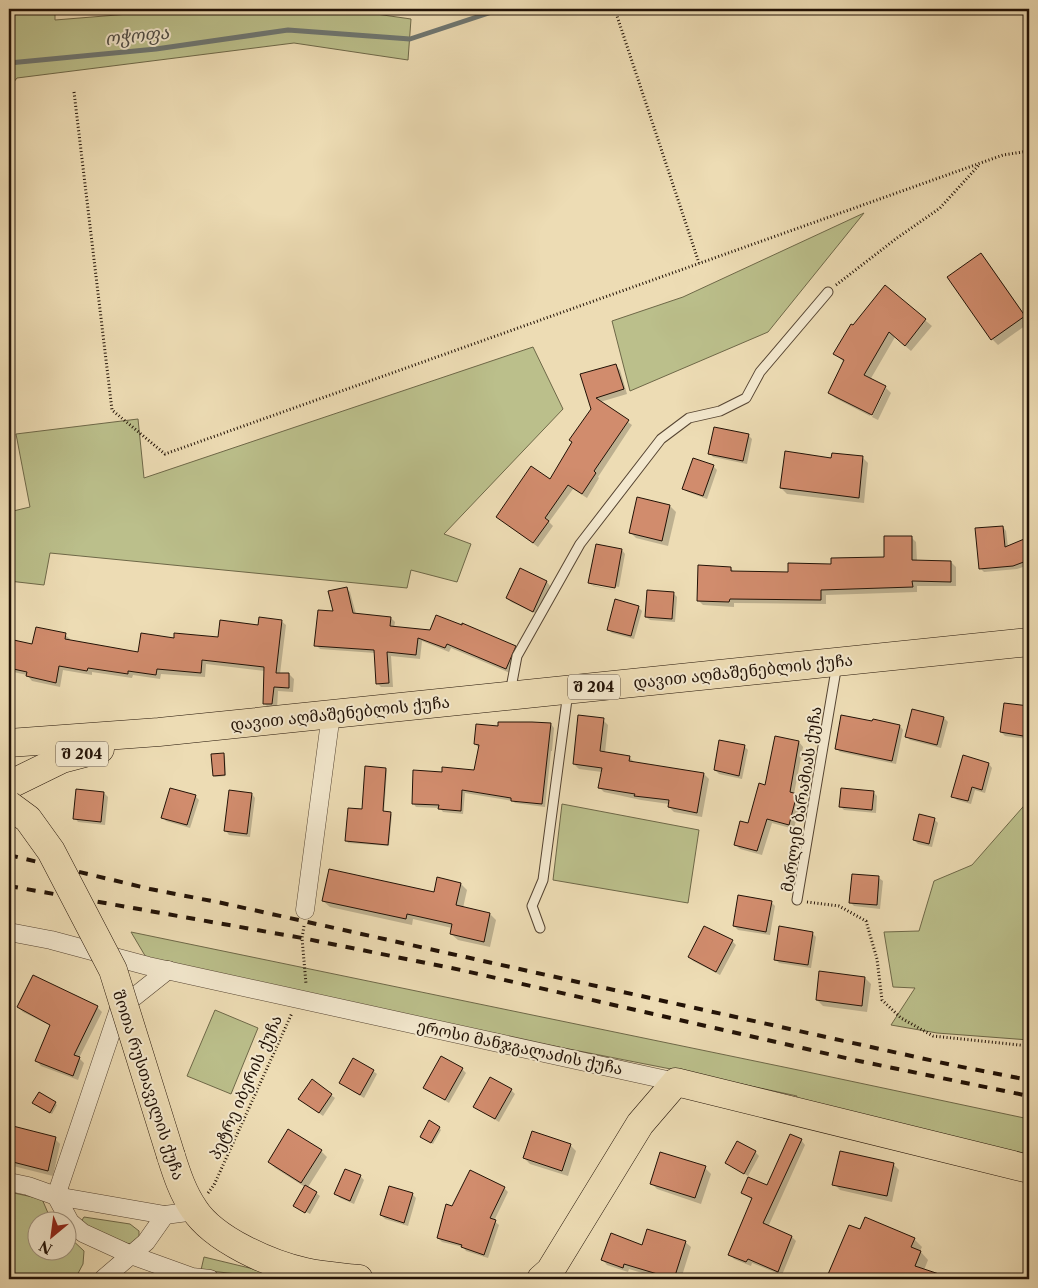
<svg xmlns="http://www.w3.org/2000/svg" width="1038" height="1288" font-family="'Libre Caslon Text','Noto Serif Georgian',serif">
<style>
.green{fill:#bbbf8b;stroke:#6e6848}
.shadow{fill:#0003}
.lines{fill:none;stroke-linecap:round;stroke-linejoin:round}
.stream{stroke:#6e7671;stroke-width:5}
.building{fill:#d18c6d;stroke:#221206}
.service-casing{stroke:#554432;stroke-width:11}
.minor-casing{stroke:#554432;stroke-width:19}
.primary-casing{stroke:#221206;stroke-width:29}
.path{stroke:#221206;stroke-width:3;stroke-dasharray:1 2.5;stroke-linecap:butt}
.service{stroke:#f3e8ce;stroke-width:9}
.minor{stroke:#f3e8ce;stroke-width:18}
.primary{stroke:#eddcb4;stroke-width:28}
.rail{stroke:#221206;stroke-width:4;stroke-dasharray:9 9;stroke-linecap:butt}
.primary-bridge-casing{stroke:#221206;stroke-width:29;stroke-linecap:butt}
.primary-bridge{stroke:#eddcb4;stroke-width:28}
.labels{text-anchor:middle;stroke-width:4;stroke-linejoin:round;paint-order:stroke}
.shield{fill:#f3e8ce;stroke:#615242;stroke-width:1}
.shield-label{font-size:15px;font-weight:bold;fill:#221206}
.street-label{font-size:16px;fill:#221206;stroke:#f3e8ce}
.water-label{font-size:18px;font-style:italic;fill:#4e4c45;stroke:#f3e8ce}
</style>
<rect width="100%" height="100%" fill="#eddcb4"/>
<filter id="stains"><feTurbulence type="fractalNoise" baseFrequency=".004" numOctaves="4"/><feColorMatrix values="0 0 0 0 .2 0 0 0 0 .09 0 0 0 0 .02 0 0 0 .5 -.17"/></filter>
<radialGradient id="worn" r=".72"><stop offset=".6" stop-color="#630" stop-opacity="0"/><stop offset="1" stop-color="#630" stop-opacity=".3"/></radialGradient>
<g class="green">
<polygon points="9,9 55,9 55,20 191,9 341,9 411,19 408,60 294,43 17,78 9,88"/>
<polygon points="864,213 768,332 630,391 612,321 683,297"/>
<polygon points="533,347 563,409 444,534 471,544 457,582 411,570 407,588 50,553 44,585 9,581 9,512 30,507 16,434 138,419 144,478"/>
<polygon points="1029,800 1029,1040 937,1033 891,1025 915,988 893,987 884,932 919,931 934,881 972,865"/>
<polygon points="562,804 699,830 688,903 553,880"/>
<polygon points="131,932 803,1071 1029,1119 1029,1162 796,1102 797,1096 686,1072 375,1011 147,959"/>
<polygon points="215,1010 258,1028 231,1094 187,1076"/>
<polygon points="9,1192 42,1199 51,1220 38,1220 38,1250 68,1250 68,1236 84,1251 83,1264 75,1279 9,1279"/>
<polygon points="84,1217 130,1224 139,1231 139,1237 133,1244 124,1243 83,1224 82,1220"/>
<polygon points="204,1257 274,1274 273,1278 201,1270"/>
</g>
<g class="shadow">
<polygon points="981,255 987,261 1029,321 1029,323 998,345 992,339"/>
<polygon points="885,287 932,326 911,351 895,337 870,380 886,388 884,388 870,416 835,398 829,392 844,362 835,354"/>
<polygon points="615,365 620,370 627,394 600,402 632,425 598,477 599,478 587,498 573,489 549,522 553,526 538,547 502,521 550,481 592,409 582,375"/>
<polygon points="886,388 891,393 878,420 872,417"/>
<polygon points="748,435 752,439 747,464 713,457 710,453"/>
<polygon points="862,457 868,463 864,503 787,494 781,488"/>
<polygon points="713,466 717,470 707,499 688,492 684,489"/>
<polygon points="670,506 676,512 668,546 636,538 630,532"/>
<polygon points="1003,527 1006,531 1008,547 1028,538 1029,539 1029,565 1017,569 984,572 980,568"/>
<polygon points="911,537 916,542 917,561 951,562 956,567 956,586 917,586 917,592 826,595 826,604 734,603 734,607 703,605 698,600 731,568 734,572 789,573 885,558"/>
<polygon points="622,550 625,554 619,587 592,582 592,585 618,591 593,586 589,582"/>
<polygon points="521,570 547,582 550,586 537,614 511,602 507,598"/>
<polygon points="346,588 350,592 356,614 391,618 395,622 394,628 515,647 519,651 510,673 451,648 449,652 422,641 420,659 391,656 393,687 381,687 377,683 375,653 320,649 316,645 335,613"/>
<polygon points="674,594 677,597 675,622 650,620 646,617"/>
<polygon points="638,607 642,611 634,639 612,633 608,630"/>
<polygon points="281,621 286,625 280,674 289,674 294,679 293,692 278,691 277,709 269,708 264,703 265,671 206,664 205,677 161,674 160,679 133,675 132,678 92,672 92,675 63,670 60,687 32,681 27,675 9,671 9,640 33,646 65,635 70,639 69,641 139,653 175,640 219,638"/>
<polygon points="1005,704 1029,708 1029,739 1005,736 1001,732"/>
<polygon points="913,710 944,718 948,722 941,748 910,740 906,736"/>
<polygon points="603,720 608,725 605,753 630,758 635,763 704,774 709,779 702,817 674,812 669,807 669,804 641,800 604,792 599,787 602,772 579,769 574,764"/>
<polygon points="551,724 554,728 552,751 551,751 545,807 515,803 513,801 465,793 463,814 443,812 440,808 416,807 413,803 443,773 475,771 479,748 475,744 499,728"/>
<polygon points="900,726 903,730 896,764 840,752 836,748"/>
<polygon points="799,742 803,747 794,794 801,800 794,829 772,823 762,855 740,849 735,844 749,825 766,787"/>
<polygon points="744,746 748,750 742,779 719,774 715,770"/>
<polygon points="223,754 225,756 226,776 215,777 214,776"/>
<polygon points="989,764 992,768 985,793 975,790 971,804 957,800 953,796"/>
<polygon points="386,769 387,770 384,812 392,814 389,846 348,843 347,841"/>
<polygon points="873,792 877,796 876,813 844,810 840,806"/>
<polygon points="104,793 108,797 105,825 78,822 75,818"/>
<polygon points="252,794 255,798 250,837 229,835 226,831"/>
<polygon points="195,796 199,800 190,828 166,821 163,817"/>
<polygon points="934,819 938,823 932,847 918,844 914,840"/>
<polygon points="879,878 883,881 880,909 854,906 850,902"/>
<polygon points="461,884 467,890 463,908 490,914 496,920 490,947 458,940 451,934 452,928 413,919 412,925 330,907 323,901 435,894"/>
<polygon points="771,902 775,906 770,935 738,930 734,926"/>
<polygon points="812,933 816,937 811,968 779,963 775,959"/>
<polygon points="732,941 736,945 720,975 693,961 689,957"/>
<polygon points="865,978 871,984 867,1012 823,1006 817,1000"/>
<polygon points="18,1007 97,1007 102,1012 79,1058 84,1063 78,1080 41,1066 37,1061 51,1026 23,1012"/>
<polygon points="462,1069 466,1073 449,1103 425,1088"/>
<polygon points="373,1071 377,1074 364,1098 340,1083"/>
<polygon points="511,1090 515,1094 499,1122 475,1107"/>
<polygon points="39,1093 57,1105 52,1114 36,1104"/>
<polygon points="331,1095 335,1098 323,1116 304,1102"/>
<polygon points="9,1127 54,1138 60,1144 53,1176 9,1165"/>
<polygon points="439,1128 441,1130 433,1144 423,1138"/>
<polygon points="801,1140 805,1145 768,1227 792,1237 796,1241 782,1275 752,1263 751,1266 734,1259 730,1254 753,1200 742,1193 767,1187"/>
<polygon points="570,1145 576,1151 568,1176 530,1164 524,1158"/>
<polygon points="321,1151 327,1157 308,1187 320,1196 310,1214 297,1207 305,1187 275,1168 269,1162"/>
<polygon points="755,1152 759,1156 748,1176 726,1163"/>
<polygon points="893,1164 899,1170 892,1202 840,1190 834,1184"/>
<polygon points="705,1168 711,1174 701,1204 657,1189 651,1183"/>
<polygon points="360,1176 364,1180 354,1204 340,1198 336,1194"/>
<polygon points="504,1188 508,1192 494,1221 499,1225 488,1258 466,1251 463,1247 442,1242 438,1238 453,1207"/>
<polygon points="412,1194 416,1198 408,1226 385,1219 381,1215"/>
<polygon points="850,1226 860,1231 914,1239 922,1247 920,1251 928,1260 924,1270 950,1279 827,1279"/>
<polygon points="685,1242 691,1247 681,1279 662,1279 629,1269 628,1272 607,1265 602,1259 643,1247"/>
</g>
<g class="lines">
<polyline class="stream" points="9,63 156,49 288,30 410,39 501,9"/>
</g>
<g class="building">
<polygon points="981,253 1025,316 991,340 947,277"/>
<polygon points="885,285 926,319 905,346 889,332 864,375 886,386 872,415 828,393 844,360 833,354 851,324 853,325"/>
<polygon points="616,364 624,389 596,398 629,420 594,471 596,473 582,494 568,485 545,518 549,521 533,543 496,517 531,466 550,479 572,442 569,440 591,409 580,374"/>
<polygon points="714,427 749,434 743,461 708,454"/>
<polygon points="785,451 831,458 832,453 863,456 859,498 780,488"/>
<polygon points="693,458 714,465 703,496 682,489"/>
<polygon points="637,497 670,505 662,541 629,533"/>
<polygon points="1003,526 1005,547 1029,537 1029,560 1013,566 979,569 975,528"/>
<polygon points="884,536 912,536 912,560 951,561 951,582 912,581 913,587 821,590 821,600 730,599 729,602 697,601 698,565 731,567 731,571 788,572 788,563 831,564 831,558 884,557"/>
<polygon points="596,544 622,549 615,588 588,583"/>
<polygon points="520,568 547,581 533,612 506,598"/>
<polygon points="347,587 353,613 391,617 390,626 430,630 436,615 462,625 462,623 516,646 506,669 447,644 445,648 418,638 416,655 387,652 389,683 376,684 374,650 314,646 318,610 333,611 328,591"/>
<polygon points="647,590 674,592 672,619 645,617"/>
<polygon points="615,599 639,606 631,636 607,630"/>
<polygon points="259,617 282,620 276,673 289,673 289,688 274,687 272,704 263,704 264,667 202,660 201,673 157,669 156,675 128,671 128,674 88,668 87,671 59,666 56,683 26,676 27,672 9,668 9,639 32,644 36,627 66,633 65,639 138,652 141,633 174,638 174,633 218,637 220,620 258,625"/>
<polygon points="1004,703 1029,706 1029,737 1000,732"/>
<polygon points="912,709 944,717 937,745 905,737"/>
<polygon points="578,715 604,718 600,751 630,756 629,761 704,773 697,813 668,807 669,800 634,796 635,794 598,788 602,768 573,764"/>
<polygon points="841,715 872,721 873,719 900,725 892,761 835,749"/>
<polygon points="498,722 532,722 551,723 542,804 511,801 511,798 462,790 461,811 438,809 439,805 412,804 413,770 442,772 442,767 474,770 479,745 474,744 476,724 498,726"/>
<polygon points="775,736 799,741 790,792 797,794 789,825 767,819 757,851 734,845 740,821 748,823 759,783 765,785"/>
<polygon points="719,740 745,745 739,776 714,770"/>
<polygon points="224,753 225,775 213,776 211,754"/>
<polygon points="963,755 989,763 982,790 972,787 968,801 951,797"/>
<polygon points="365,766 386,768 383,811 391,812 388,845 345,841 348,808 362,809"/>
<polygon points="170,788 196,795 187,825 161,818"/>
<polygon points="841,788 874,791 872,810 839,807"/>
<polygon points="76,789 104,792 101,822 73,819"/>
<polygon points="229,790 252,793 247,834 224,831"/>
<polygon points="919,814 935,818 929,844 913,840"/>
<polygon points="329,869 434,892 437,877 461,883 456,905 490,913 484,942 450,934 452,924 407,914 406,919 322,901"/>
<polygon points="852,874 879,876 877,905 849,903"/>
<polygon points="738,895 772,901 766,932 733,926"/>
<polygon points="704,926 733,940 716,972 688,957"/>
<polygon points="779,926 813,932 808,965 774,960"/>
<polygon points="819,971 865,977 862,1006 816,1000"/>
<polygon points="33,975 98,1006 74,1055 80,1057 73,1076 35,1061 50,1025 17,1007"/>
<polygon points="441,1056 463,1068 445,1100 423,1088"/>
<polygon points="353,1058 374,1070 360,1095 339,1083"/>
<polygon points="490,1077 512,1089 495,1119 473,1107"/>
<polygon points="312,1079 332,1094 319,1113 298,1099"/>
<polygon points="39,1092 56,1102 50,1113 32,1103"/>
<polygon points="429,1120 440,1127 431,1143 420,1137"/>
<polygon points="9,1125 56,1137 48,1171 9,1161"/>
<polygon points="288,1129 322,1150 301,1183 268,1162"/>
<polygon points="532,1131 571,1144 562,1171 523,1158"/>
<polygon points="790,1134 802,1139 763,1223 792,1236 778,1272 748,1259 746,1262 728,1255 752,1198 741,1193 748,1177 767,1185"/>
<polygon points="737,1141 756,1151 744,1174 725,1163"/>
<polygon points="840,1151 894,1163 887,1196 832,1185"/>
<polygon points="660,1152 706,1166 695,1198 650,1184"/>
<polygon points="345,1169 361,1175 350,1201 334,1194"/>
<polygon points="470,1170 505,1187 490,1218 496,1220 484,1255 461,1247 462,1245 437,1238 446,1204 452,1206"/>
<polygon points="305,1185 317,1192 305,1213 293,1206"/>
<polygon points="389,1186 413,1193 404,1223 380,1215"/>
<polygon points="865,1217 915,1238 911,1247 921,1251 915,1266 948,1277 947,1279 826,1279 849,1225 860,1229"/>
<polygon points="647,1229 686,1241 674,1279 624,1264 623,1268 601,1260 611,1233 642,1245"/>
</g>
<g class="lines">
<g class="service-casing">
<g id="service">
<polyline points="510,693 517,656 580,544 661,439 689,418 720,411 746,398 760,372 828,292"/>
<polyline points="797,900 837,664"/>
<polyline points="540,928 532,906 543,880 568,692"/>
</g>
</g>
<g class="minor-casing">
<g id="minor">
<polyline points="305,910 331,714"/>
<polyline points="9,932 51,940 148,966 676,1082"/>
<polyline points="9,1182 28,1186 56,1196 165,1215 195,1211"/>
<polyline points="56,1196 119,1009 168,970"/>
<polyline points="56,1196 70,1222 83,1233 131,1255 192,1277 210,1279"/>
<polyline points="103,1279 146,1242 165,1215"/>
</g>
</g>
<g class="primary-casing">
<g id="primary">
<polyline points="9,743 159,732 1029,642"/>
<polyline points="9,785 62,759 100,749"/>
<path d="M171 1156C177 1175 183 1193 194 1209 214 1240 270 1264 305 1272 323 1276 341 1277 359 1279"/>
<polyline points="541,1279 550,1271 640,1124 676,1082 1029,1169"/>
</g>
</g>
<g class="path">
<polyline points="615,10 699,263"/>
<polyline points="74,92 112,410 165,454 1003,155 1029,151"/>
<polyline points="836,285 897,238 940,208 980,164"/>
<polyline points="807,902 839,906 866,921 877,959 882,1000 901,1018 933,1036 1029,1046"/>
<polyline points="304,926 302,938 306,984"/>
<polyline points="208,1193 214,1185 292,1013"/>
</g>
<use href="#service" class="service"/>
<use href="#minor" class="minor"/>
<use href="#primary" class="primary"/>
<g class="rail">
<polyline points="9,855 150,889 222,903 952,1065 1029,1080"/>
<polyline points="9,886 302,938 461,970 859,1061 1029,1096"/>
</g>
<g class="primary-bridge-casing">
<polyline id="primary-bridge" points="9,805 28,819 51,851 113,970 171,1156"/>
</g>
<use href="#primary-bridge" class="primary-bridge"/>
</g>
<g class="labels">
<g class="shield">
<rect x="568" y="674.5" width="52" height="25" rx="4"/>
<rect x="56" y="741.5" width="52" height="25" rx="4"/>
</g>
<g class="shield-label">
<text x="594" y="692">შ 204</text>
<text x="82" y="759">შ 204</text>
</g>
<g class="street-label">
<text transform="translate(743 671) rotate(-6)" y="6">დავით აღმაშენებლის ქუჩა</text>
<text transform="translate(340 713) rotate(-6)" y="6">დავით აღმაშენებლის ქუჩა</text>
<text transform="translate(801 799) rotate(-81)" y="6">მარლენ ბარამიას ქუჩა</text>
<text transform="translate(520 1047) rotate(12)" y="6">ეროსი მანჯგალაძის ქუჩა</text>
<text transform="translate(149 1085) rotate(72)" y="6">შოთა რუსთაველის ქუჩა</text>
<text transform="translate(245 1087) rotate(-66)" y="6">პეტრე იბერის ქუჩა</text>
</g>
<g class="water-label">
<text transform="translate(137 36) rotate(-6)" y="6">ოჭოფა</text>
</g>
</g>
<rect width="1038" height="1288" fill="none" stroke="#eddcb4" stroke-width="30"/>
<rect x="10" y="10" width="1018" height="1268" fill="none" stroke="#221206" stroke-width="2.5"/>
<rect x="15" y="15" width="1008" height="1258" fill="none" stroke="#221206"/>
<g transform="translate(52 1236) rotate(209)"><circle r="24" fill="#f3e8ce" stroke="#9f927e"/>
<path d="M0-4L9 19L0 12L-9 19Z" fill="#8f2418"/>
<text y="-8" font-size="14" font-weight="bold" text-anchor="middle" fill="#221206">N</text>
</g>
<rect width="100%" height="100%" filter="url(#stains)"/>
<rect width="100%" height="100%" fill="url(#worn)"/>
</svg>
